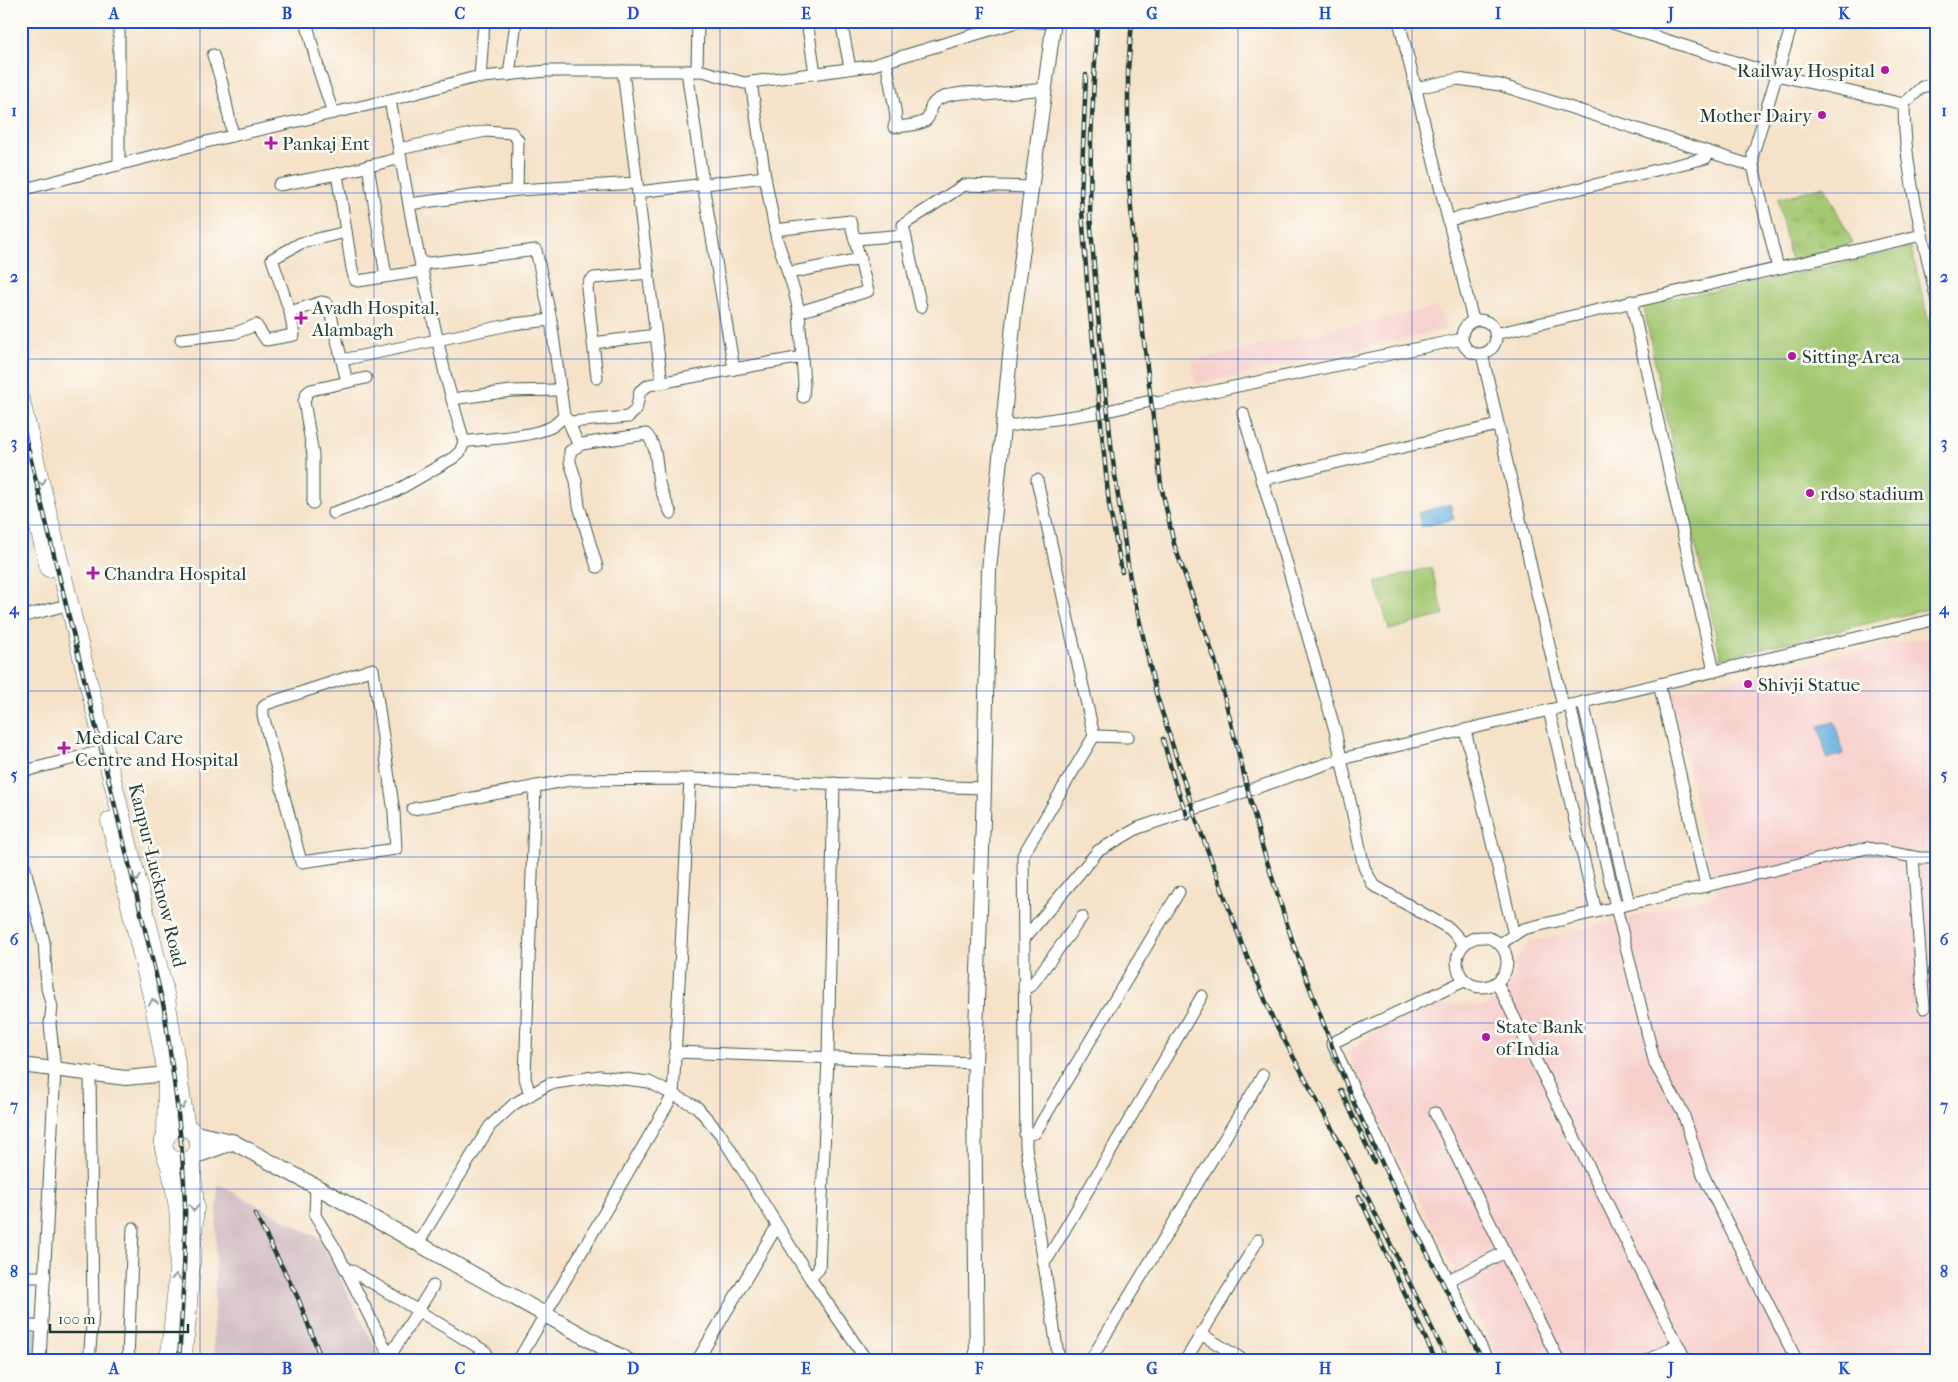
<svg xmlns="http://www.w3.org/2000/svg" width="1958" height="1382" font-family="'IM FELL French Canon',serif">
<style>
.built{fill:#f7d0cc}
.industrial{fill:#d2bec3}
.grass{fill:#a3c770;stroke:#618252}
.park{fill:url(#park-tufts);stroke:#618252}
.water{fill:#67b0de;stroke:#437689}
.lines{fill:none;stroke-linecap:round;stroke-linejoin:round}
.minor-casing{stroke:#3f564a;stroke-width:13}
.tertiary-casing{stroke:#3f564a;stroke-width:16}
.secondary-casing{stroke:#3f564a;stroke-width:17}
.primary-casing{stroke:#3f564a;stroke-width:19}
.minor{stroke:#fff;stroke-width:11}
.tertiary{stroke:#fff;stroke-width:14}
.secondary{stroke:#fff;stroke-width:15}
.primary{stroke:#fff;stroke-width:18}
.rail-casing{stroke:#1f3d34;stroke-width:4.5}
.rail{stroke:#fdfcf7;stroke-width:2.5;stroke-dasharray:8;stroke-linecap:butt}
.oneway{stroke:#8f9e9a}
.grid{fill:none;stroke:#1d4ed8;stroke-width:1;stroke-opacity:0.55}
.poi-dot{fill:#b5179e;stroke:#fdfcf7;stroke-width:2}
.labels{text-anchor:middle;stroke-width:5;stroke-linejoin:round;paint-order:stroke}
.poi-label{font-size:19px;fill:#1f3d34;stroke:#fdfcf7;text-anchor:start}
.street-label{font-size:19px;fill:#1f3d34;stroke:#fdfcf7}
.neatline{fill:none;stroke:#1d4ed8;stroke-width:2}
.grid-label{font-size:16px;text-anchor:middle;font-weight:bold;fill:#1d4ed8}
</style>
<defs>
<pattern id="park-tufts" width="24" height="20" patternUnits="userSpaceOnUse" patternTransform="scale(1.25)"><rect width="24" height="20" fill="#a3c770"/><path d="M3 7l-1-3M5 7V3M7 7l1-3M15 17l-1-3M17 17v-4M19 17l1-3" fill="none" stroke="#84a35d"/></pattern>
</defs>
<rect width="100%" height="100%" fill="#fdfcf7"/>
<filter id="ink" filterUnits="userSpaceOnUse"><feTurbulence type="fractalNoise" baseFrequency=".02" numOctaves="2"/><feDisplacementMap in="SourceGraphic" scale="10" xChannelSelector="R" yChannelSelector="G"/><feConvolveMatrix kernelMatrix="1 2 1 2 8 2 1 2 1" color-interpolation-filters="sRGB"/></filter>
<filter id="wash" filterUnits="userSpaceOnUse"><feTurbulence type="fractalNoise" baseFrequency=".0096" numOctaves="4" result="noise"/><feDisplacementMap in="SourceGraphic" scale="20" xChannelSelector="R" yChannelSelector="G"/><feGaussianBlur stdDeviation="1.12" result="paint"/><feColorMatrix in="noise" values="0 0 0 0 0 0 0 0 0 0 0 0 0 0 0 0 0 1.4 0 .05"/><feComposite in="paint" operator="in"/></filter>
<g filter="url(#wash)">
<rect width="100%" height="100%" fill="#f5e2c8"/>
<g class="built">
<polygon points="1437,307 1446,330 1196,384 1192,361"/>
<polygon points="1937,635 1937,1361 1500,1361 1354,1068 1349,1051 1377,1030 1438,1005 1486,1006 1512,982 1515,962 1527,943 1717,896 1671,694"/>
</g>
<polygon class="industrial" points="218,1184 320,1239 382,1361 215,1361 213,1338"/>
<g class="grass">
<polygon points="1911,248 1937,356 1937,607 1721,658 1658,379 1643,303 1728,289"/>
<polygon points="1431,567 1444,615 1389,630 1376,582"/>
</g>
<g class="park">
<polygon points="1824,186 1853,243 1791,262 1778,199"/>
<polygon points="21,1329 37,1331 34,1361 21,1361"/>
</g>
<g class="water">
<polygon points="1450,504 1454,519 1422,527 1418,513"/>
<polygon points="1835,722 1843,754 1827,759 1819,726"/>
</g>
</g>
<g filter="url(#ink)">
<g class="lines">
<g class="minor-casing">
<g id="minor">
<polyline points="306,21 319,71 333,113"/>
<polyline points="807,21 815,73"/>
<polyline points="841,21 850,68"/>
<polyline points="1025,21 1054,23"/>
<polyline points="1399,21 1473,320"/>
<polyline points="1606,21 1776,75 1904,104 1922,87 1937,83"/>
<polyline points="213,55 222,83 233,136"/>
<path d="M886 61 895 109 896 120 894 127C904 126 916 126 925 121 931 117 929 112 931 107 937 93 974 90 986 95L1045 89"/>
<polyline points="623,71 638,192 765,177 751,82"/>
<polyline points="687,71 703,184 734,369 802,357 804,384 803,397"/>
<polyline points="697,71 698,21"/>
<polyline points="509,75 516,21"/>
<polyline points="480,78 484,21"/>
<polyline points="1416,88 1458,79 1500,85 1753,166"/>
<path d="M1904 104C1904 170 1923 237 1937 301"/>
<polyline points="399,149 486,131 512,133 518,140 517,190"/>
<polyline points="401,158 337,174 352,269 355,280 358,281 423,271"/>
<polyline points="119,165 119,21"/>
<polyline points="368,166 386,276"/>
<polyline points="765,177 777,240 794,290 799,312 802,357"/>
<polyline points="279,185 337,174"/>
<polyline points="21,190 210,141 390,100 472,78 547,71 703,71 744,83 870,66 1020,21"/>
<polyline points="638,192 662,383"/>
<polyline points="409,204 517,190 637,183"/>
<polyline points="1449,220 1706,158 1708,152"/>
<polyline points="775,230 850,221 868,291 799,312"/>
<polyline points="856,239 905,235"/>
<path d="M421 264 536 250 551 320 564 416C559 421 555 426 549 428 525 438 490 438 464 442"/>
<polyline points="1778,268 1753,166 1753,154 1793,21"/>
<polyline points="788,273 861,259"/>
<polyline points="1631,301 1714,671"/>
<polyline points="921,307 903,225 964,185 1031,187"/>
<polyline points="290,312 322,302 326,303 329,307 347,382"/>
<circle cx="1479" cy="337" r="17"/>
<polyline points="1495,334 1922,235"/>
<polyline points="181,339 235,333 256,325 266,340 294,335 290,312 272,259 301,243 346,232"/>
<polyline points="593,343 656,335"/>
<polyline points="1482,354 1563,706"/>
<polyline points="342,360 513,324 551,320"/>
<polyline points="597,378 587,288 589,282 594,278 649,273"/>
<polyline points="452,399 511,391 556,390"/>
<polyline points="1243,413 1335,730 1364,867 1373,885 1450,929 1464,944"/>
<path d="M565 417C572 424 573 436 579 445"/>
<polyline points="570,422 628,417 636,410 640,391 649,385 734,369"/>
<polyline points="1003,427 1107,411 1151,401 1157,403 1462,339"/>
<polyline points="1037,480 1094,736 1023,855 1026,1147 1059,1361"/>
<polyline points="1261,480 1498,425"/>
<polyline points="313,503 313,455 304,401 307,393 311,390 366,378"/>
<polyline points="333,513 396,491 453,458 460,452 464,442 446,378 416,243 390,100"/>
<path d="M597 567 579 506 576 481 570 462V451L582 444 646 434C658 446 656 466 659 483 662 494 666 503 671 513"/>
<polyline points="21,617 59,607"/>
<polygon points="373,669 394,812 396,849 301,862 263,715 263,708 266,704"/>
<polyline points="1659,684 1706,886"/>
<polyline points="1583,702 1629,904"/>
<polyline points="1570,705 1616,907 1655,1064 1683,1113 1702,1172 1708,1185 1797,1361"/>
<polyline points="1549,710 1596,912"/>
<polyline points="1465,730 1514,935"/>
<polyline points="1094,736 1128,737"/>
<polyline points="21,772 94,753"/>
<polyline points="413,809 570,780 690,779 984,788"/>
<polyline points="21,854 44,942 47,988 52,1007 50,1024 55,1069 40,1361"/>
<polyline points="1913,857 1924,1008"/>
<circle cx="1482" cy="962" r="25"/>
<polyline points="1024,939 1098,851 1138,828 1341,759 1937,619"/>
<polyline points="1500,944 1523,929 1867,848 1919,858 1937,858"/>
<polyline points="1464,981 1332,1043 1366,1115 1488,1361"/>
<polyline points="1497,983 1686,1361"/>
<polyline points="1024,988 1031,986 1082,917"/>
<polyline points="676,1052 975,1063"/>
<polyline points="530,1095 525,1078 535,786"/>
<polyline points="1435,1113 1559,1361"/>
<polyline points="1025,1135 1035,1133 1179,892"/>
<polyline points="316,1187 315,1215 335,1248 392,1361"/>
<polyline points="418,1243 490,1126 514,1104 549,1084 600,1076 649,1082 697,1107 721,1135 810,1278 867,1361"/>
<polyline points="1043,1261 1048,1258 1202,996"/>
<polyline points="347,1271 351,1270 486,1352"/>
<polyline points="21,1277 45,1277"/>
<polyline points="810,1278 819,1269 828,1057 834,783"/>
<polyline points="1447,1281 1505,1252"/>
<polyline points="21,1325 43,1327"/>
<polyline points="1201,1334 1245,1361"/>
<polyline points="390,1356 433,1286"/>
<polyline points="89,1361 93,1312 90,1075"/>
<polyline points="128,1361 133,1228"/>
<polyline points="518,1361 673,1095 690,779"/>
<polyline points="697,1361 777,1226"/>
<polyline points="1090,1361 1263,1075"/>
<polyline points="1185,1361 1258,1240"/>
<polyline points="1646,1361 1678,1345"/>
</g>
</g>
<g class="tertiary-casing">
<g id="tertiary">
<polyline points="21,1065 126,1078 167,1074"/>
<polyline points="977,1361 974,1096 984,788 989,570 1014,315 1054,21"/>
</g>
</g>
<g class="secondary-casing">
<g id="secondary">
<polyline points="194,1133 233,1142 328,1193 628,1361"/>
<polyline points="195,1156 233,1142"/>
</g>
</g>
<g class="primary-casing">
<g id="primary">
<polyline points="21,401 84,665 166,998 186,1128"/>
<polyline points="21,456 49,568"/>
<polyline points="110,821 153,1001 167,1074 166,1137"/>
<path d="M167 1155C185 1174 210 1150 194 1133 185 1122 167 1128 164 1141 162 1150 168 1159 170 1167 174 1184 178 1202 179 1220 181 1265 174 1315 169 1361"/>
<polyline points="182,1361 187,1318 195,1206 191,1160"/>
</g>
</g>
<use href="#minor" class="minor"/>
<use href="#tertiary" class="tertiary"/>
<use href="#secondary" class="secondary"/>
<use href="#primary" class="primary"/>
<g class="rail-casing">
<g id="rail">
<polyline points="1097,21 1091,139 1090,216 1099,326 1112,454 1130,579 1156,693 1195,816 1242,944 1273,1019 1350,1162 1448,1361"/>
<polyline points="1132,21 1128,70 1128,173 1137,282 1161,485 1174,544 1215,660 1262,846 1294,946 1352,1099 1396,1193 1483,1361"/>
<polyline points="1086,75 1081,196 1087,282 1109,504 1122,572"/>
<path d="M21 419 164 1008C173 1073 183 1139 185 1205 186 1257 182 1309 179 1361"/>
<polyline points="1163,739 1175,783 1188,818"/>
<polyline points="1341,1090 1374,1162"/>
<polyline points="1359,1196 1436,1361"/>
<polyline points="255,1214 298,1298 322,1361"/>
</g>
</g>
<use href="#rail" class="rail"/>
</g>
<defs><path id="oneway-chevron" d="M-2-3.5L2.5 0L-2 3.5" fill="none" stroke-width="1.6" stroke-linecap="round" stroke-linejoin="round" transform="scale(1.25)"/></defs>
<g class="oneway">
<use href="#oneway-chevron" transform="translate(42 482) rotate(77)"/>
<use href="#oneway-chevron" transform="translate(137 878) rotate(76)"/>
<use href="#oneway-chevron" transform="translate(153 1002) rotate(-102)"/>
<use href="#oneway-chevron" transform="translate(182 1106) rotate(80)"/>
<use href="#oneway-chevron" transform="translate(194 1208) rotate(91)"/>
<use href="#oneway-chevron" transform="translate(176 1277) rotate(-87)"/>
</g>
</g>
<path class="grid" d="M200 21V1361M374 21V1361M546 21V1361M720 21V1361M892 21V1361M1066 21V1361M1238 21V1361M1412 21V1361M1585 21V1361M1758 21V1361M21 193H1937M21 359H1937M21 525H1937M21 691H1937M21 857H1937M21 1023H1937M21 1189H1937"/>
<g class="poi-dot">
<circle cx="1885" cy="70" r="5"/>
<circle cx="1822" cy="115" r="5"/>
<path d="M268.5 135.5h5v5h5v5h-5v5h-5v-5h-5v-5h5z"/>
<path d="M298.5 310.5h5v5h5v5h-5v5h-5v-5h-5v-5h5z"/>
<circle cx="1792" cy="356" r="5"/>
<circle cx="1810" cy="493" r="5"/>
<path d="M90.5 565.5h5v5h5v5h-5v5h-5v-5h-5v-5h5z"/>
<circle cx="1748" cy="684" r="5"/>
<path d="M61.5 740.5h5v5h5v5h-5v5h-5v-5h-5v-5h5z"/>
<circle cx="1486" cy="1037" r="5"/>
</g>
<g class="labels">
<g class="poi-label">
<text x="1875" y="77" text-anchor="end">Railway Hospital</text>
<text x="1812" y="122" text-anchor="end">Mother Dairy</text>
<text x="282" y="150">Pankaj Ent</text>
<text x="312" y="314">Avadh Hospital,<tspan x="312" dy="22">Alambagh</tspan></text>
<text x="1802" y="363">Sitting Area</text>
<text x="1820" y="500">rdso stadium</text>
<text x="104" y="580">Chandra Hospital</text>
<text x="1758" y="691">Shivji Statue</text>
<text x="75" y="744">Medical Care<tspan x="75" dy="22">Centre and Hospital</tspan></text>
<text x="1496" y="1033">State Bank<tspan x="1496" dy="22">of India</tspan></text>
</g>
<g class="street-label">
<text transform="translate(158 875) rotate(76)" y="7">Kanpur-Lucknow Road</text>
</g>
</g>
<rect width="1958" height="1382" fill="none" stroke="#fdfcf7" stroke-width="55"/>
<path d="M50 1324v8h138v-8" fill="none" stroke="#1f3d34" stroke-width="2.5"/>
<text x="58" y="1324" font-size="15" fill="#1f3d34" stroke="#fdfcf7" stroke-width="4" paint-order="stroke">100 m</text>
<rect x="28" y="28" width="1902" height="1326" class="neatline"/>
<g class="grid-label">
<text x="114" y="19">A</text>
<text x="287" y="19">B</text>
<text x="460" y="19">C</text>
<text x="633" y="19">D</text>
<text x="806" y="19">E</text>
<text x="979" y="19">F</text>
<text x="1152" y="19">G</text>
<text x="1325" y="19">H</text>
<text x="1498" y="19">I</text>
<text x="1671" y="19">J</text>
<text x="1844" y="19">K</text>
<text x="14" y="116">1</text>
<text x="1944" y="116">1</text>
<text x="14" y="282">2</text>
<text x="1944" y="282">2</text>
<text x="14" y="448">3</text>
<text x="1944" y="448">3</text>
<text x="14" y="614">4</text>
<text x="1944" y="614">4</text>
<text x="14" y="780">5</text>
<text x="1944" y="780">5</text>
<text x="14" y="945">6</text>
<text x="1944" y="945">6</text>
<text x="14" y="1111">7</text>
<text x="1944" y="1111">7</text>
<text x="14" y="1277">8</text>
<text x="1944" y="1277">8</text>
<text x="114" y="1374">A</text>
<text x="287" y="1374">B</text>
<text x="460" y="1374">C</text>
<text x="633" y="1374">D</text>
<text x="806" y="1374">E</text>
<text x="979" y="1374">F</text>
<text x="1152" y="1374">G</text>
<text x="1325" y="1374">H</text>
<text x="1498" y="1374">I</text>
<text x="1671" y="1374">J</text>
<text x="1844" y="1374">K</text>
</g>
</svg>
